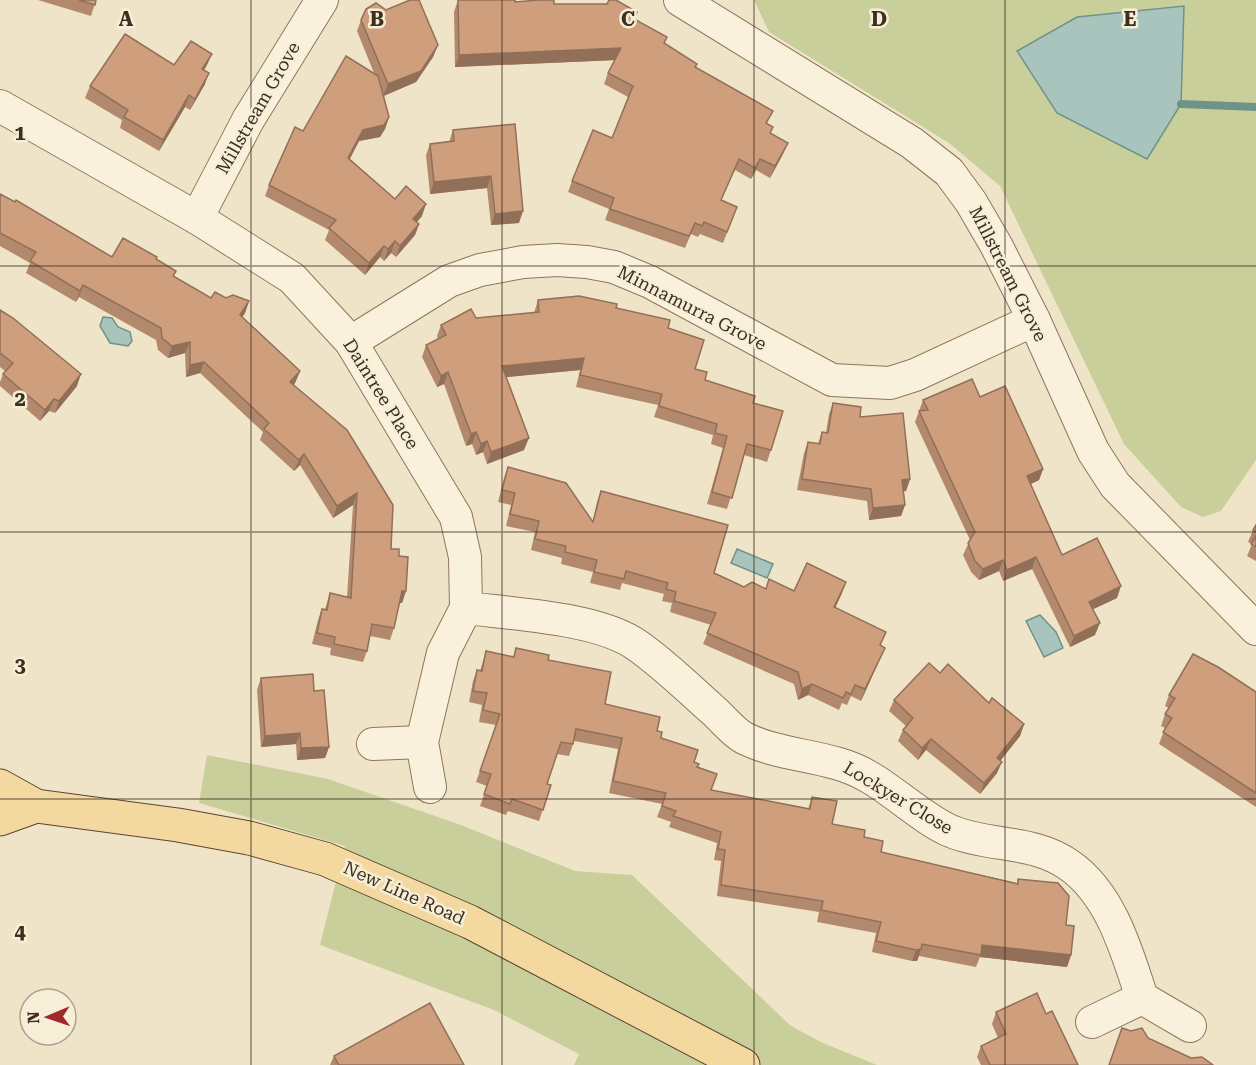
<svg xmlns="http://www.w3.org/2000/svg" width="1256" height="1065" font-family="'Roboto Serif',serif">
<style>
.green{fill:#c9cf9b}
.water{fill:#a9c4bc;stroke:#6f938a;stroke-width:1.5}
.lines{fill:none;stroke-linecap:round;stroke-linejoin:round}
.stream{stroke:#6f938a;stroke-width:8}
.street-casing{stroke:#8d765c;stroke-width:34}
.primary-casing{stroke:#5b4430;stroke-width:35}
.street{stroke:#faf1dc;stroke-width:32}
.primary{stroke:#f3d9a0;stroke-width:33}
.wall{fill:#b2896c}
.shaded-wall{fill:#916f58}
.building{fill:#cf9f7d;stroke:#916f58;stroke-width:1.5}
.grid{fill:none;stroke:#3d2e20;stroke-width:1.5;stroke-opacity:0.55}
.labels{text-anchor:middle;stroke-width:5;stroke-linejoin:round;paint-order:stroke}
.street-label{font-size:18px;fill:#3d2e20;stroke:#f7eed8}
.grid-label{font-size:20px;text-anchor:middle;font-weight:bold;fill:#3d2e20;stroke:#f7eed8;stroke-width:5;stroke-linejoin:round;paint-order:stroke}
</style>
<rect width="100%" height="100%" fill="#f0e4c8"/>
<g class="green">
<polygon points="754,0 1256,0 1256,460 1221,511 1203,517 1181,507 1124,444 1000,186 949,143 769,32"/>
<polygon points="207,755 328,779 461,825 575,871 632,875 791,1026 823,1043 877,1065 574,1065 579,1054 494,1010 320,945 345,846 199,803"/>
</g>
<g class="water">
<polygon points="1184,6 1181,104 1147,159 1057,113 1017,51 1077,17"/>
<polygon points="103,317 112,318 118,327 130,332 132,341 128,346 110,343 100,326"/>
<polygon points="737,549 773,564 767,578 731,563"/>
<polygon points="1040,615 1056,632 1063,648 1044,657 1026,621"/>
</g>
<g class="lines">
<polyline class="stream" points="1181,104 1256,107"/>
<g class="street-casing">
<g id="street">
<polyline points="680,0 912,143 949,172 971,202 996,245 1034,320 1093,451 1115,485 1256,629"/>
<polyline points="0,106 197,218 292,278 351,342 456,517 465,557 466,608 443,653 422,742 430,787"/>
<polyline points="197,218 248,120 322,0"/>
<polyline points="351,342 449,281 480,270 523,262 557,260 587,262 614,267 650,282 832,380 890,383 915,375 1034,320"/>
<path d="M466 608C514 614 600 618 638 646 665 665 689 689 714 711 723 719 733 732 744 738 784 758 831 754 869 777 894 791 928 823 953 832 991 847 1034 840 1069 865 1111 894 1127 952 1142 998L1190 1026"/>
<polyline points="373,744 422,742"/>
<polyline points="1092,1022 1142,998"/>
</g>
</g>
<g class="primary-casing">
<g id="primary">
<polyline points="0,786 36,806 178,825 249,838 325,859 470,922 743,1065"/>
<polyline points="0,819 36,806"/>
</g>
</g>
<use href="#street" class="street"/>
<use href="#primary" class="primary"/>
</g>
<g class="wall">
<polygon points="38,0 96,0 91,16"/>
<polygon points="458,0 554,4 635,20 768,124 773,127 770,133 783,154 770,178 756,170 751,179 735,170 721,200 737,207 723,243 700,234 698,237 691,234 685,248 605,220 609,209 568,192 572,181 612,138 628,97 604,84 608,73 615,60 455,67 454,12"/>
<polygon points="386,10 438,45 433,57 416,82 384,96 389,117 385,129 380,137 359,141 350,159 395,199 422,216 417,222 419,224 415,235 396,257 391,253 384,261 380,257 365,275 325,240 329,230 265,196 269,185 303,131 374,73 357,31 361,20"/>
<polygon points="174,65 207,65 204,70 205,84 190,110 185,107 159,151 120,128 122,120 85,98 90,86"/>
<polygon points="515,124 519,223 491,225 487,188 430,194 426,155 430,144 449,142 453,130"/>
<polygon points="0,194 112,257 156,259 174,276 211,298 226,298 249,301 245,313 242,317 300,371 295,383 294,385 391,549 399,556 406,591 402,603 399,603 394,628 390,640 370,636 367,651 363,662 330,655 331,648 312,644 318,620 322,609 325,609 330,593 347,597 353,505 333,518 300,465 294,471 260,440 263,432 200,373 186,377 185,353 168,358 158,350 156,340 79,297 76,302 26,273 30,263 0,246"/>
<polygon points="538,300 616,308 668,328 695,369 705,380 753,403 771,450 767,462 744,455 727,509 707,504 723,448 711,444 713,435 654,417 658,405 576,387 580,370 506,377 524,450 487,464 483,452 476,455 472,444 466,446 444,384 437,387 422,357 426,345 438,339 437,336 441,325 476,318 534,313"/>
<polygon points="0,310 77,386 55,413 49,411 40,421 0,386 0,382 3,374 5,371 0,367"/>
<polygon points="980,397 1043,469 1039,480 1030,484 1062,555 1117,598 1093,609 1095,635 1070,647 1032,569 1003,581 999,571 979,580 971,572 963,555 970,540 915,422 923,400"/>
<polygon points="833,403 860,417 910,479 906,491 903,491 905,505 901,516 869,520 867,501 797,490 804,453 808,442 818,443 822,432 826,433 829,414"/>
<polygon points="508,467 593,521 597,502 601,491 714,573 744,587 842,593 835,608 881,646 885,648 880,659 861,701 851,696 847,705 842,703 839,710 808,695 798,700 794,684 703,644 711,625 670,612 672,603 662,601 664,594 622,583 620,590 590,583 593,572 561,564 562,558 531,550 535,532 506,526 511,505 498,502 504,478"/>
<polygon points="1256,525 1256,561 1247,556 1252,544 1248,542 1253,530"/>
<polygon points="516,648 548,660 605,704 657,731 661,738 694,762 711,790 808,809 812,797 832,824 864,837 881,852 1017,883 1018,879 1066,925 1071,955 1067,967 980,957 976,967 919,956 917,961 912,961 872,952 876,933 817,922 819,912 717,896 721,861 714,860 717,843 669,827 671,822 657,817 662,804 609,793 618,749 574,741 569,756 557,754 547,784 551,785 539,821 508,811 506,815 480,806 487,786 476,782 496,725 479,722 482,705 469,702 473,681 477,670 480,671 486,651 513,657"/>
<polygon points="940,673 1024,724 1020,736 1000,761 997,773 980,794 926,750 918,760 898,741 903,730 906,726 889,711 894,700"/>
<polygon points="261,678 314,691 329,747 325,758 297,760 296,744 261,747 257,690"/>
<polygon points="1256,692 1256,807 1159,744 1165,728 1161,726 1165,714 1169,708 1165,706 1169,695"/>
<polygon points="996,1012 1046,1014 1078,1065 981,1065 977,1057 981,1046 998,1038 992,1024"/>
<polygon points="334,1056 464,1065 330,1065"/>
</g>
<g class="shaded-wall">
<polygon points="438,45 433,57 416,82 383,96 388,84"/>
<polygon points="621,48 617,60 455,67 459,55"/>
<polygon points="212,54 207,65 198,80 202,69"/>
<polygon points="209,73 205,84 190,110 195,99"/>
<polygon points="189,95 185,107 159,151 163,140"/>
<polygon points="389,117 385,129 380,137 359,141 344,169 348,158 363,130"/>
<polygon points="788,143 783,154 770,178 775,166"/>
<polygon points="760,159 756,170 751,179 755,168"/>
<polygon points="491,176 487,188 430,194 434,182"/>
<polygon points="426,204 422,216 409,231 413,219"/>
<polygon points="523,211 519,223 491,225 495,214"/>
<polygon points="419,224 415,235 396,257 400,246"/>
<polygon points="395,241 391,253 384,261 388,249"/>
<polygon points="384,246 380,257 365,275 369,263"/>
<polygon points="83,285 79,297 76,302 80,291"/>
<polygon points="249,301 245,313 236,327 240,315"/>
<polygon points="190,342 185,353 168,358 172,346"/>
<polygon points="584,358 580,370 498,378 502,366"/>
<polygon points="204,362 200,373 186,377 190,365"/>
<polygon points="300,371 295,383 286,393 290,382"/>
<polygon points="448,372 444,384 437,387 441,376"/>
<polygon points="81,374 77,386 55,413 59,401"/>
<polygon points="54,399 49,411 40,421 45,410"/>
<polygon points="476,432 472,444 466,446 471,434"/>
<polygon points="529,438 524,450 487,464 491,452"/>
<polygon points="487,441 483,452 476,455 481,444"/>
<polygon points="304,454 300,465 294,471 299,460"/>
<polygon points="1043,469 1039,480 1023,488 1027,476"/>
<polygon points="910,479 906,491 898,492 902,480"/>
<polygon points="357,493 353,505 333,518 337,506"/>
<polygon points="905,505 901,516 869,520 873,508"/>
<polygon points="1036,557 1032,569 1003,581 1007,570"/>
<polygon points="1003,560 999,571 979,580 983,569"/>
<polygon points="846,582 842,593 830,619 834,607"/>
<polygon points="1121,586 1117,598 1085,613 1089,602"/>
<polygon points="402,591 406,591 402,603 398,603"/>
<polygon points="1100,623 1095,635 1070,647 1074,636"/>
<polygon points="885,648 880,659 861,701 865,689"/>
<polygon points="812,684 808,695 798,700 802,689"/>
<polygon points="1024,724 1020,736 993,770 997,758"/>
<polygon points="300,733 296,744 261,747 265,736"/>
<polygon points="931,739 926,750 918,760 922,748"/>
<polygon points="329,747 325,758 297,760 301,748"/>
<polygon points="1002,762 997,773 980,794 984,783"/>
<polygon points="982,945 1071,955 1067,967 980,957"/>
<polygon points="921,949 917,961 912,961 916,950"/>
</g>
<g class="building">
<polygon points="79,0 96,0 95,5"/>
<polygon points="410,0 419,0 438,45 421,71 388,84 361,20 366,9 376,3 386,10"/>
<polygon points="458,0 515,0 515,2 538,0 554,0 554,4 607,4 609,0 616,0 637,12 634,19 667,37 664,43 697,64 695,67 773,111 766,123 773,127 770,133 788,143 775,166 760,159 755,168 739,159 721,200 737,207 727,232 704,222 702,226 695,223 689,236 610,209 614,198 572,181 593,130 612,138 633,86 608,73 621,48 459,55"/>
<polygon points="125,34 174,65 191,41 212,54 202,69 209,73 195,99 189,95 163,140 124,117 128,110 90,86"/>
<polygon points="346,56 378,76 389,117 384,125 363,130 348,158 395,199 406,186 426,204 413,219 419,224 400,246 395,241 388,249 384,246 369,263 329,228 336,220 269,185 295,127 303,131"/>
<polygon points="515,124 523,211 495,214 491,176 434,182 430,144 454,141 453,130"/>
<polygon points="0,194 15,202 16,200 112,257 123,238 157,257 156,259 176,271 173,276 211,298 215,292 226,298 233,295 249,301 240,315 300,371 290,382 347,430 393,505 391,549 399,549 399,556 408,557 406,591 402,591 394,628 372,624 367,651 334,644 335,637 317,633 322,609 327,610 330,593 351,598 357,493 337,506 304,454 299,460 264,429 269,423 204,362 190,365 190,342 172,346 162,338 161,328 83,285 80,291 30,261 36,252 0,233"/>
<polygon points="579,296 617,304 616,308 670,320 668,328 704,340 695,369 707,372 705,380 755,396 753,403 783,411 771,450 747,444 732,498 712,492 727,436 715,433 717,424 659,406 662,394 580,375 584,358 502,366 529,438 491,452 487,441 481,444 476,432 471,434 448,372 441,376 426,345 446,335 441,325 471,309 476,318 539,312 538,300"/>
<polygon points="0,310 13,318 81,374 59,401 54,399 45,410 3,374 13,363 0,353"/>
<polygon points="972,379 980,397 1005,386 1043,469 1027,476 1062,555 1097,538 1121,586 1089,602 1100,623 1074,636 1036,557 1007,570 1003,560 983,569 975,561 968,543 975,532 919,411 928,410 923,400"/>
<polygon points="833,403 861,407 860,417 903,413 910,479 902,480 905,505 873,508 871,489 802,479 808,442 820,444 822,432 828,433"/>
<polygon points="508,467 566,483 593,522 601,491 728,525 714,573 744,587 752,582 766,589 769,579 794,591 807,563 846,582 834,607 886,632 880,645 885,648 865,689 855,685 851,694 846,692 843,698 812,684 802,689 798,672 707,633 716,613 674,601 676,592 666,589 668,583 626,571 624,579 594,572 597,560 565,552 566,546 535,539 539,521 510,514 515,493 502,490"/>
<polygon points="1256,525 1256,532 1253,530"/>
<polygon points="1256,536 1256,547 1251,544"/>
<polygon points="516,648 549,655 548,660 611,672 605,704 660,717 657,731 662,732 661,738 698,750 694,762 699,764 697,767 717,774 711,790 810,809 812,797 837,801 832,824 865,830 864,837 883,841 881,852 1018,884 1018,879 1058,883 1069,896 1066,925 1074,926 1071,955 982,945 981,955 922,944 921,949 916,950 876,941 881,922 821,910 823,901 721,885 725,850 718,849 721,832 673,816 676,811 662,806 666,793 613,781 622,738 576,729 573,744 561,742 547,784 551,785 543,810 512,799 510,804 484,794 491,774 480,771 500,714 483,710 487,693 473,691 477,670 482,671 486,651 514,657"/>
<polygon points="1193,654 1218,667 1256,692 1256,793 1163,732 1172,718 1165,714 1175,698 1169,695"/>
<polygon points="929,663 940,673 948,664 989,703 992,698 1024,724 997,758 1002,762 984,783 931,739 922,748 903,730 913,718 894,700"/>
<polygon points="313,674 314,691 324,690 329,747 301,748 300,733 265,736 261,678"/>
<polygon points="1037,993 1046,1014 1052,1011 1078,1065 990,1065 981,1046 1006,1034 996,1012"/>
<polygon points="430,1003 464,1065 339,1065 334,1056"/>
<polygon points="1122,1028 1131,1031 1142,1028 1148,1038 1191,1058 1202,1057 1213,1065 1109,1065"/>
</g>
<path class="grid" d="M251 0V1065M502 0V1065M754 0V1065M1005 0V1065M0 266H1256M0 532H1256M0 799H1256"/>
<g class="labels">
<g class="street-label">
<text transform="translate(258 108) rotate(-60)" y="6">Millstream Grove</text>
<text transform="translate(1008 274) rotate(63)" y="6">Millstream Grove</text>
<text transform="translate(692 308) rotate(27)" y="6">Minnamurra Grove</text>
<text transform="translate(381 394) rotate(58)" y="6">Daintree Place</text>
<text transform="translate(898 798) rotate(31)" y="6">Lockyer Close</text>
<text transform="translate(404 893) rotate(24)" y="6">New Line Road</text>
</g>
</g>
<g class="grid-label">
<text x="126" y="26">A</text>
<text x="377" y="26">B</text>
<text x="628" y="26">C</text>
<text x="879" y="26">D</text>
<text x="1130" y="26">E</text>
<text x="20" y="140">1</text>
<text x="20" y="406">2</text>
<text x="20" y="672">3</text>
<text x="20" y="939">4</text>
</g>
<g transform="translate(48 1017) rotate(268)"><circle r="28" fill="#f7eed8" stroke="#ada18e" stroke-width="1.5"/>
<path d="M0-4.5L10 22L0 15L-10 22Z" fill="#9e2a2b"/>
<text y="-9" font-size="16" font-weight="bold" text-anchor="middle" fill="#3d2e20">N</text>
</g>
</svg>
